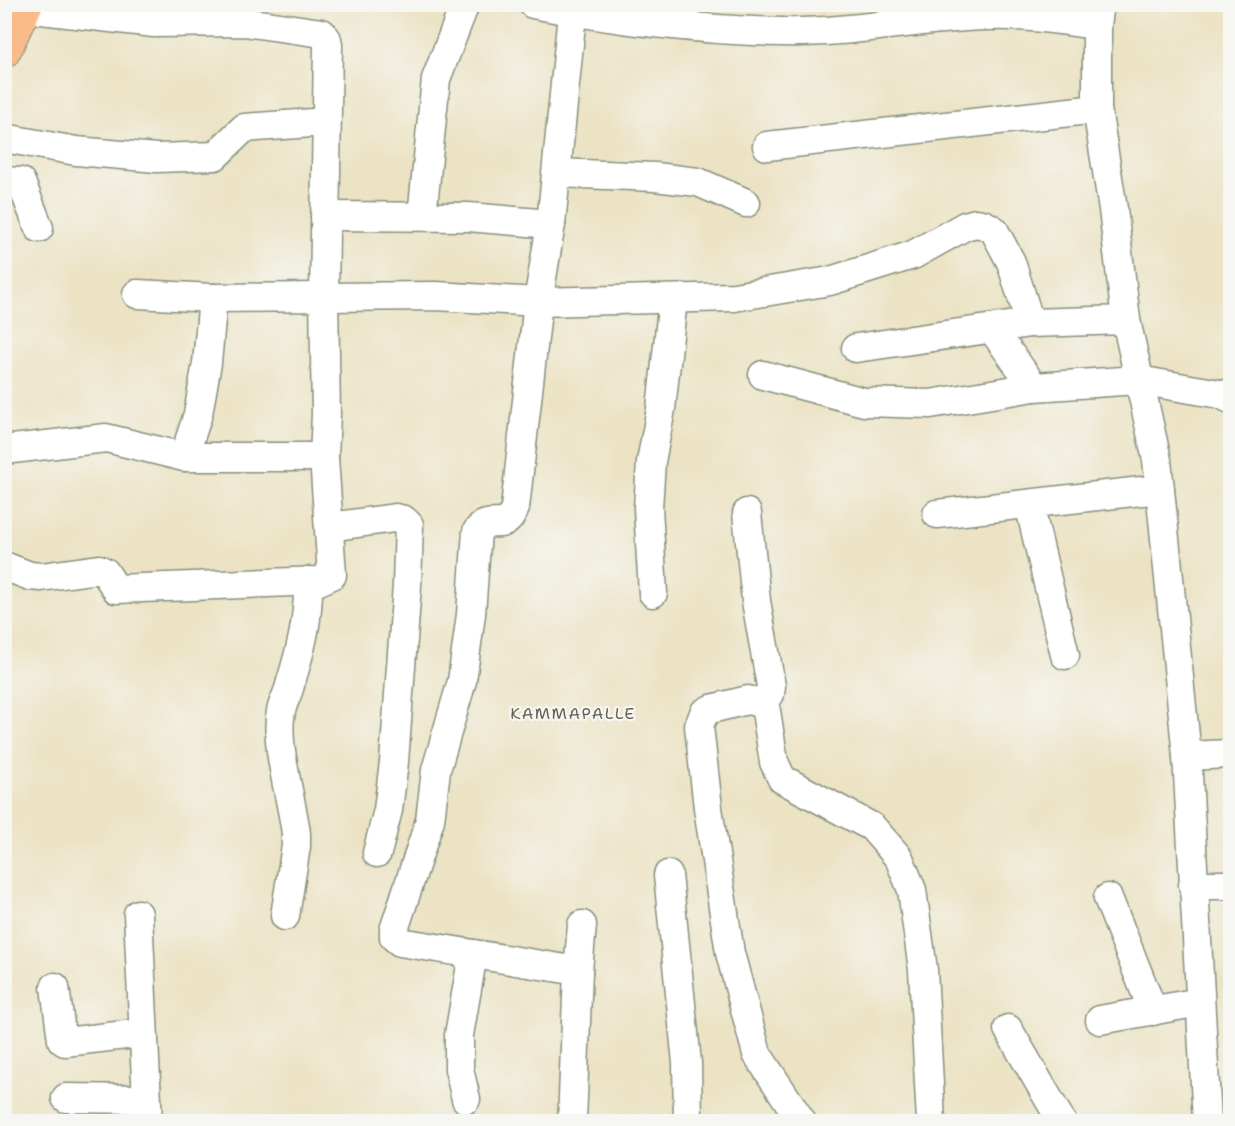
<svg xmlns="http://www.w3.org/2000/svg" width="1235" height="1126" font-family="'Shantell Sans',sans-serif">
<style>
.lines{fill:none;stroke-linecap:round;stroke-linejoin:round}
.minor-casing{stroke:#86907c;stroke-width:31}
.primary-casing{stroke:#86907c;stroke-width:35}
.minor{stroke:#fff;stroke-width:28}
.primary{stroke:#fabb8b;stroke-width:33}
.labels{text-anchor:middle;stroke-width:4.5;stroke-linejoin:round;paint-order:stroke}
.neighbourhood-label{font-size:16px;letter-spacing:1.5px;fill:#666252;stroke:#f6f6f2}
</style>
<rect width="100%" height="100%" fill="#f6f6f2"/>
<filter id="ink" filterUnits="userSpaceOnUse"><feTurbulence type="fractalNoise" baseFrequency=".0167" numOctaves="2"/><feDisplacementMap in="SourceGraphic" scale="12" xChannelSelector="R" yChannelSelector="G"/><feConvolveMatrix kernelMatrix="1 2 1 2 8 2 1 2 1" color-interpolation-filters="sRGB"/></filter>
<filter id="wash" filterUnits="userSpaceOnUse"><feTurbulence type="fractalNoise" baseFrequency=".008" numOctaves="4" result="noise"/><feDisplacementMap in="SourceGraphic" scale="24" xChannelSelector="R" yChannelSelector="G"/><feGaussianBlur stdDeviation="1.35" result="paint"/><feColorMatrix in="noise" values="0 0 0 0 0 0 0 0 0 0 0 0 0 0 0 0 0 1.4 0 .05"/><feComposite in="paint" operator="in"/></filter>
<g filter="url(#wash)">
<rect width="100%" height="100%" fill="#ece3c5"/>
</g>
<g filter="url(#ink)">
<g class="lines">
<g class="minor-casing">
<g id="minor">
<path d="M533 4C614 20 698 30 781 32 858 34 934 14 1011 16 1040 16 1069 22 1097 25"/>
<polyline points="1100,4 1097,25 1097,109 1113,209 1126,320 1157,460 1187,756 1207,1122"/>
<polyline points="24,8 154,23 244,22 322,33 327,39 328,45 324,297 436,296 538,302 734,297 830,281 913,255 965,226 976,223 985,225 994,230 1011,262 1030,323"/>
<polyline points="4,138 76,151 157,158 215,156 244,128 326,122"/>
<polyline points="767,146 1097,109"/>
<polyline points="557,173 655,177 698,182 746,203"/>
<polyline points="4,181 21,182 39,228"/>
<path d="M325 216 468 217 551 224 538 302 515 508C504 536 491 513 477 531L471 614 462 681 436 770 430 820 394 930V937L400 942 578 971"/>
<polyline points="422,216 436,79 465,4"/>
<polyline points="551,224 573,4"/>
<polyline points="992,329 1034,387"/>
<polyline points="856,348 1030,323 1126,320"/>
<polyline points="763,375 864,402 930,404 1034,387 1138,380 1220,394 1230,399"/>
<polyline points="4,450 106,438 184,457 324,457"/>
<polyline points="184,457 198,414 207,363 213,298"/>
<polyline points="1029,504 1065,655"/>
<polyline points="747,513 756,601 771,686 770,694 762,705"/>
<polyline points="937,514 1160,489"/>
<polyline points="329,527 395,518 404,520 409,525 407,585 394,762 388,810 377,853"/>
<polyline points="4,566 30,576 41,577 99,569 105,572 116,589 319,581 332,575 324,457 326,414 324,297 213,298 137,294"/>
<polyline points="653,593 648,508 651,462 661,409 673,299"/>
<polyline points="1187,756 1230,754"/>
<polyline points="668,875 687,1063 688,1122"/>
<polyline points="1193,885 1230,885"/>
<polyline points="1108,898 1153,1011"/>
<polyline points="138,914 148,1122"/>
<path d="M285 916 296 846V834C292 799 274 744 281 711 283 702 288 694 290 685 301 649 309 619 308 581"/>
<polyline points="55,987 62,1040 65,1042 143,1033"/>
<polyline points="1100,1020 1200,1002"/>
<polyline points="1008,1029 1062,1122"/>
<polyline points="66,1098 146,1099"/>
<polyline points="466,1099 459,1069 459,1035 473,954"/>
<polyline points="572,1122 578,971 582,925"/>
<polyline points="802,1122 757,1054 730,953 708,808 699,726 704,713 711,709 748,700 756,702 762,705 766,711 774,762 782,779 872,827 899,858 912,890 923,970 931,1122"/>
</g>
</g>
<g class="primary-casing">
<polyline id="primary" points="4,51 26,4"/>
</g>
<use href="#minor" class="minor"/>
<use href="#primary" class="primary"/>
</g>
</g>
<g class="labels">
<g class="neighbourhood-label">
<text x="573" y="719">KAMMAPALLE</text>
</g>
</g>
<rect width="1235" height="1126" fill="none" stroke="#f6f6f2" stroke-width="24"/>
</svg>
